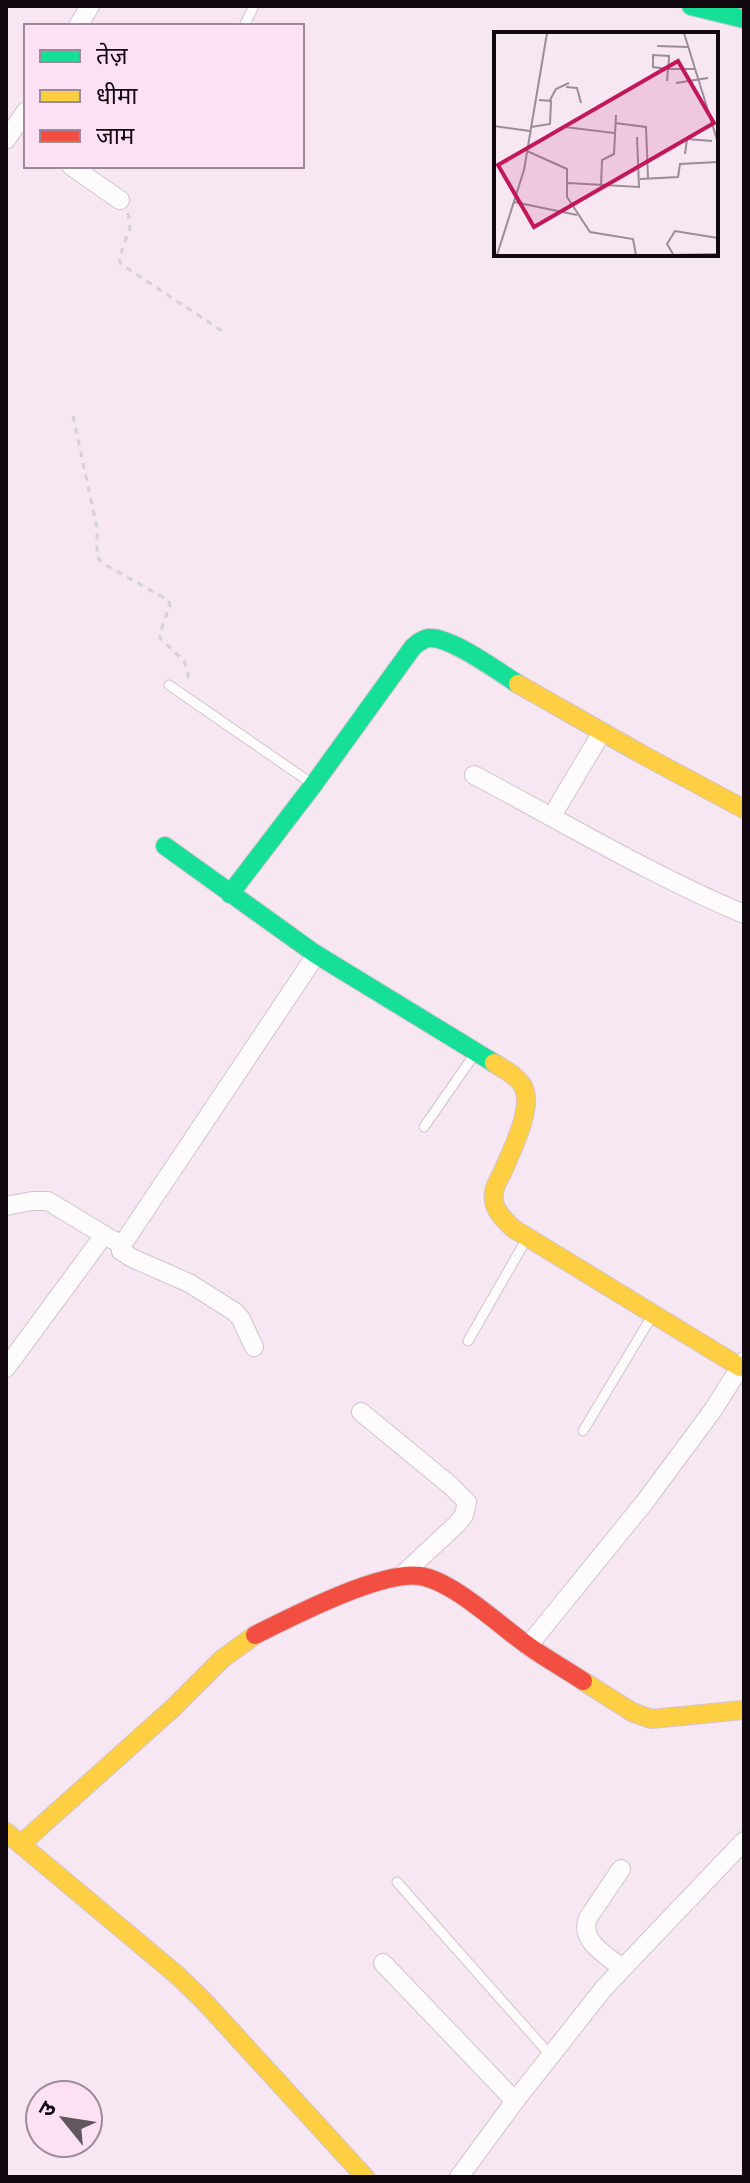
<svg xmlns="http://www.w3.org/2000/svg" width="750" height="2183" font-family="'Varela Round','Noto Sans Devanagari',sans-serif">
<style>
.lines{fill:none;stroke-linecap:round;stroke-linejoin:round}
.lane-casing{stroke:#d1c4ce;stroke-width:11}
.street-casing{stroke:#d1c4ce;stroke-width:20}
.fast-casing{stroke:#d1c4ce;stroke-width:20}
.slow-casing{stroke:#d1c4ce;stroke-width:20}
.jam-casing{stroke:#d1c4ce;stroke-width:20}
.path{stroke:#d5d1d4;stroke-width:3;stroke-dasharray:6 6;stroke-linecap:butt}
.lane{stroke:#fefbfd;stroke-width:9}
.street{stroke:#fefbfd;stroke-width:18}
.fast{stroke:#16e098;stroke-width:18}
.slow{stroke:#ffcf43;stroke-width:18}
.jam{stroke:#f24e42;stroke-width:18}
.inset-road{fill:none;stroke:#9b8e98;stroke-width:2}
.view{fill:#c2185b;fill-opacity:0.15;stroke:#c2185b;stroke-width:4}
.inset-edge{fill:none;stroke:#120810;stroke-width:4}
</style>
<rect width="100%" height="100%" fill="#f6e7f2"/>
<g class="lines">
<g class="lane-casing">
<g id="lane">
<polyline points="244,26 254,6"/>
<polyline points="169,685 311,783"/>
<polyline points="424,1127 474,1055"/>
<polyline points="468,1341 526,1240"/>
<polyline points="583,1431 652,1316"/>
<polyline points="397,1882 551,2056"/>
</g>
</g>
<g class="street-casing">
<g id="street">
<polyline points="78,26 90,6"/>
<polyline points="6,140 26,111"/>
<polyline points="71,166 120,200"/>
<path d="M474 775C563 822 651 875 744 914"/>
<polyline points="552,816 602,732"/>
<polyline points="6,1206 32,1201 48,1201 104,1235"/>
<polyline points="122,1245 121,1251 132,1258 189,1283 235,1312 241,1319 254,1347"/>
<polyline points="6,1368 104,1235 122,1245 316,955"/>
<polyline points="361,1412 451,1486 467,1502 464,1515 458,1523 400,1577"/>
<polyline points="528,1646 644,1503 713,1410 744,1361"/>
<path d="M621 1869 588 1918C579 1941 606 1955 622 1968"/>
<polyline points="383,1963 515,2101"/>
<polyline points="459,2177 515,2101 604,1988 744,1841"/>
</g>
</g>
<g class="fast-casing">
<g id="fast">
<polyline points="691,6 744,19"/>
<polyline points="165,846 314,953 494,1063"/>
<path d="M230 894 314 784 413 647C418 643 422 639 429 638 450 636 499 672 518 684"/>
</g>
</g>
<g class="slow-casing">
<g id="slow">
<polyline points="518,684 643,755 744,809"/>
<path d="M494 1063C505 1070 516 1075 523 1086 534 1108 512 1149 504 1169 501 1176 495 1185 494 1192 491 1208 504 1220 514 1229L740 1367"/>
<polyline points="583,1681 632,1712 651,1719 744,1710"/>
<polyline points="6,1832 177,1975 203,2000 365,2177"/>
<polyline points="21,1844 173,1708 222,1659 255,1635"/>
</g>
</g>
<g class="jam-casing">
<path id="jam" d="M255 1635C291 1617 382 1570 420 1576 453 1581 499 1625 527 1645 545 1658 565 1669 583 1681"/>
</g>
<g class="path">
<polyline points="128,213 130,227 119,259 121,264 225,333"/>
<polyline points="73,416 97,528 97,557 104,564 168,600 170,605 160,633 160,638 184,661 188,671 188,683"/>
</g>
<use href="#lane" class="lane"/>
<use href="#street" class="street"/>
<use href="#fast" class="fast"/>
<use href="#slow" class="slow"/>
<use href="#jam" class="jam"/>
</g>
<g transform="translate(494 32)">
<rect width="224" height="224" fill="#f6e7f2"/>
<path class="inset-road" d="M190 1 224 111M163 14 194 15M173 49 174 37 175 26V24L159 23V35L174 37H201M182 51 214 46M72 55 83 56 87 71M56 68 62 57 75 51M121 91 152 95 154 146M0 94 36 99M37 95 56 92 57 69 45 68M71 95 120 101M33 119 73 137V165L96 200 139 207 142 223M191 122 193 107 218 109M146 147 184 145 186 132 224 130M74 151 145 155 143 105M107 155 108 128 120 122 122 83M20 170 83 183M179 222 173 212 181 199 224 206M3 223 30 138 53 1M178 223 224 222"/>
<path class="view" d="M184 29 220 91 40 195 4 133Z"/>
<rect width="224" height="224" class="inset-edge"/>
</g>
<rect width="750" height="2183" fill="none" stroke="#120810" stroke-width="16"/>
<rect x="24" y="24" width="280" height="144" fill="#fce1f5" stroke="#9e8a99" stroke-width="2"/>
<rect x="40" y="50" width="40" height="12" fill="#16e098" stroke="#9e8a99" stroke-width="2"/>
<text x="96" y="64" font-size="24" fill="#120810">तेज़</text>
<rect x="40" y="90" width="40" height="12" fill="#ffcf43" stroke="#9e8a99" stroke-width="2"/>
<text x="96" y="104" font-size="24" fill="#120810">धीमा</text>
<rect x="40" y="130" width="40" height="12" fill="#f24e42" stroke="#9e8a99" stroke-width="2"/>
<text x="96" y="144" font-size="24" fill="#120810">जाम</text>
<g transform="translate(64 2119) rotate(300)"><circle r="38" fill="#fce1f5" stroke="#9e8a99" stroke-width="2"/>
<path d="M0-6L14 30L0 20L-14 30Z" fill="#62565f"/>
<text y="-12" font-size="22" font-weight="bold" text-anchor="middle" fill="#120810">उ</text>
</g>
</svg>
